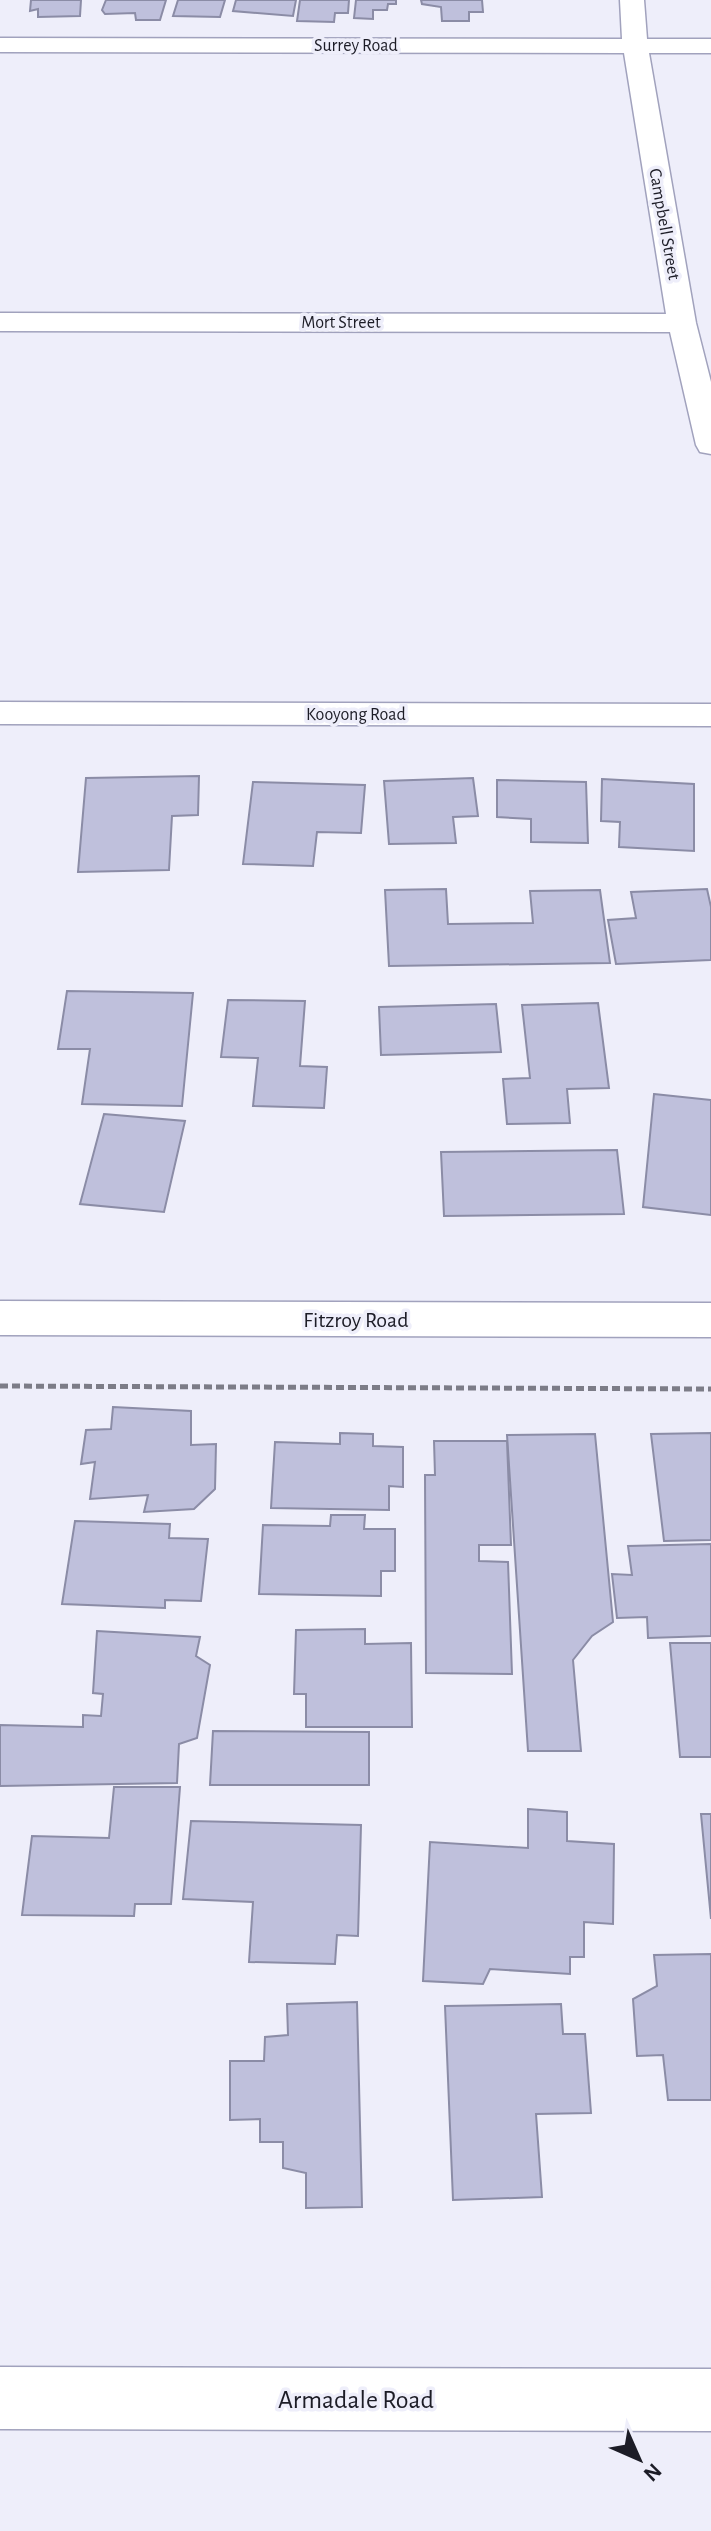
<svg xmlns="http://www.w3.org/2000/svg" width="711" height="2531" font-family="'Alegreya Sans',sans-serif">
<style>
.building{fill:#bfc0dc;stroke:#8b8ca6;stroke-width:2}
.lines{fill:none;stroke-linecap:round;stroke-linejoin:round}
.minor-casing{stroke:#a1a2bd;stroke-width:3}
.tertiary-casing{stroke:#a1a2bd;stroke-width:3}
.path{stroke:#7c7c87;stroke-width:5;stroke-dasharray:8 4;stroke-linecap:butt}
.minor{fill:#fff;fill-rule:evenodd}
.tertiary{fill:#fff;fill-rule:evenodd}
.labels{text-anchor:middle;stroke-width:7;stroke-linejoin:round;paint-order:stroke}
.far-street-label{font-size:18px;fill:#1c1c26;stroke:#eeeefa}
.street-label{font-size:22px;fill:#1c1c26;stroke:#eeeefa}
.near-street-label{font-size:26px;fill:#1c1c26;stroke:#eeeefa}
</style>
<rect width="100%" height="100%" fill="#eeeefa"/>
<g class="building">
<polygon points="31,0 81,0 80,16 38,17 38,9 30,11"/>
<polygon points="106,0 166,0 160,20 136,20 135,13 105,14 102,10"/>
<polygon points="178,0 225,0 220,17 173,16"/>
<polygon points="236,0 296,0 293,16 233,11"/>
<polygon points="300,0 349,0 348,13 335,13 334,22 297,21"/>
<polygon points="356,0 396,0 396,4 388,4 387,10 373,10 373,19 354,18"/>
<polygon points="421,0 482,0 483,12 469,12 469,21 442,21 441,7 422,4"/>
<polygon points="199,776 198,815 172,816 169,870 78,872 86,778"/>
<polygon points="473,778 478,816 453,817 456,843 389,844 384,781"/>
<polygon points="602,779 694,784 694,851 619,847 620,822 601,821"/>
<polygon points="497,780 586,782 588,843 531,842 531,819 497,817"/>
<polygon points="253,782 365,785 361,833 317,832 313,866 243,864"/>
<polygon points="446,889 448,924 533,923 530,891 600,890 610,963 389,966 385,890"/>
<polygon points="707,889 711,907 711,960 616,964 608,920 636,918 631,892"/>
<polygon points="67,991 193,993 182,1106 82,1104 90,1049 58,1049"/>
<polygon points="228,1000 305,1001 300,1066 327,1067 324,1108 253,1106 258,1058 221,1057"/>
<polygon points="598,1003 609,1088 567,1089 570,1123 507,1124 503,1079 530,1078 522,1005"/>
<polygon points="496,1004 501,1052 381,1055 379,1007"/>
<polygon points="654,1094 711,1100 711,1215 643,1207"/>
<polygon points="104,1114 185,1121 164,1212 80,1204"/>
<polygon points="617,1150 624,1214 444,1216 441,1152"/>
<polygon points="113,1407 191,1411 191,1445 216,1444 215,1489 194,1509 144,1512 148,1495 90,1499 95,1462 81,1464 86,1430 111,1429"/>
<polygon points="340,1433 373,1434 373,1446 403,1447 403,1487 389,1486 389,1510 271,1508 275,1442 340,1444"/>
<polygon points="711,1433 711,1540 664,1541 651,1434"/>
<polygon points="595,1434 613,1622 592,1636 573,1660 581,1751 528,1751 507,1435"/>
<polygon points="434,1441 507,1441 511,1545 479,1545 479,1561 508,1562 512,1674 426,1673 425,1475 435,1475"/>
<polygon points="331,1515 365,1515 364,1529 395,1529 395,1571 381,1571 381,1596 259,1594 263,1525 330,1526"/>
<polygon points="75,1521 170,1524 169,1538 208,1539 201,1601 165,1600 165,1608 62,1604"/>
<polygon points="711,1544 711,1636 648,1638 647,1617 617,1618 612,1574 632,1575 628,1546"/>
<polygon points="365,1629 365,1644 411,1643 412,1727 306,1727 306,1694 294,1694 296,1630"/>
<polygon points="97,1631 200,1637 196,1656 210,1665 197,1738 179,1744 177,1783 0,1786 0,1725 83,1727 83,1715 101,1716 103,1694 93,1693"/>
<polygon points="670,1643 711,1643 711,1757 680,1757"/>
<polygon points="213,1731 369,1732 369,1785 210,1785"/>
<polygon points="114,1787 180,1787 171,1904 135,1904 134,1916 22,1915 32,1836 109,1838"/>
<polygon points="528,1809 567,1812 567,1841 614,1844 613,1924 584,1922 584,1957 570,1957 570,1974 490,1969 483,1984 423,1981 430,1842 528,1848"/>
<polygon points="701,1814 711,1814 711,1919"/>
<polygon points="191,1821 361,1825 358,1936 337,1935 335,1964 249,1962 253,1902 183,1899"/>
<polygon points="711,1954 711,2100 668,2100 663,2055 637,2056 633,1999 657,1986 654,1955"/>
<polygon points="357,2002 362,2207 306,2208 306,2173 283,2168 283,2142 260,2142 260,2119 230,2120 230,2061 264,2061 265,2037 288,2035 287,2004"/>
<polygon points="561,2004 563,2034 585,2034 591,2113 536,2114 542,2197 453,2200 445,2006"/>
</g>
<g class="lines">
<g class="minor-casing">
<g id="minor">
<polygon points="620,0 644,0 647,39 711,39 711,53 649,53 696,323 711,382 711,454 700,452 696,445 670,332 0,331 0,313 666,314 624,53 0,52 0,38 622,39"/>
<polygon points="0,1301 711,1303 711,1337 0,1335"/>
<polygon points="0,2367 711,2369 711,2431 0,2429"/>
</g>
</g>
<g class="tertiary-casing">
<polygon id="tertiary" points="0,702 711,704 711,726 0,724"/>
</g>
<polyline class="path" points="0,1386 711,1389"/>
<use href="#minor" class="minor"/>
<use href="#tertiary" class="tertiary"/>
</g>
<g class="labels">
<g class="far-street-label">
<text x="356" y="51">Surrey Road</text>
<text transform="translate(665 224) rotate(80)" y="6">Campbell Street</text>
<text x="341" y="328">Mort Street</text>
<text x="356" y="720">Kooyong Road</text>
</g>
<g class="street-label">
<text x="356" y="1327">Fitzroy Road</text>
</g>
<g class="near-street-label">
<text x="356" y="2408">Armadale Road</text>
</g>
</g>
<g transform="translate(639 2459) rotate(135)" stroke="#eeeefa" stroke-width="6" paint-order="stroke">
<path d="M0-6L14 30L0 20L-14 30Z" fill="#1c1c26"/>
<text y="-12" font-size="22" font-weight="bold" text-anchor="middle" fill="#1c1c26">N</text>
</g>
</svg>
